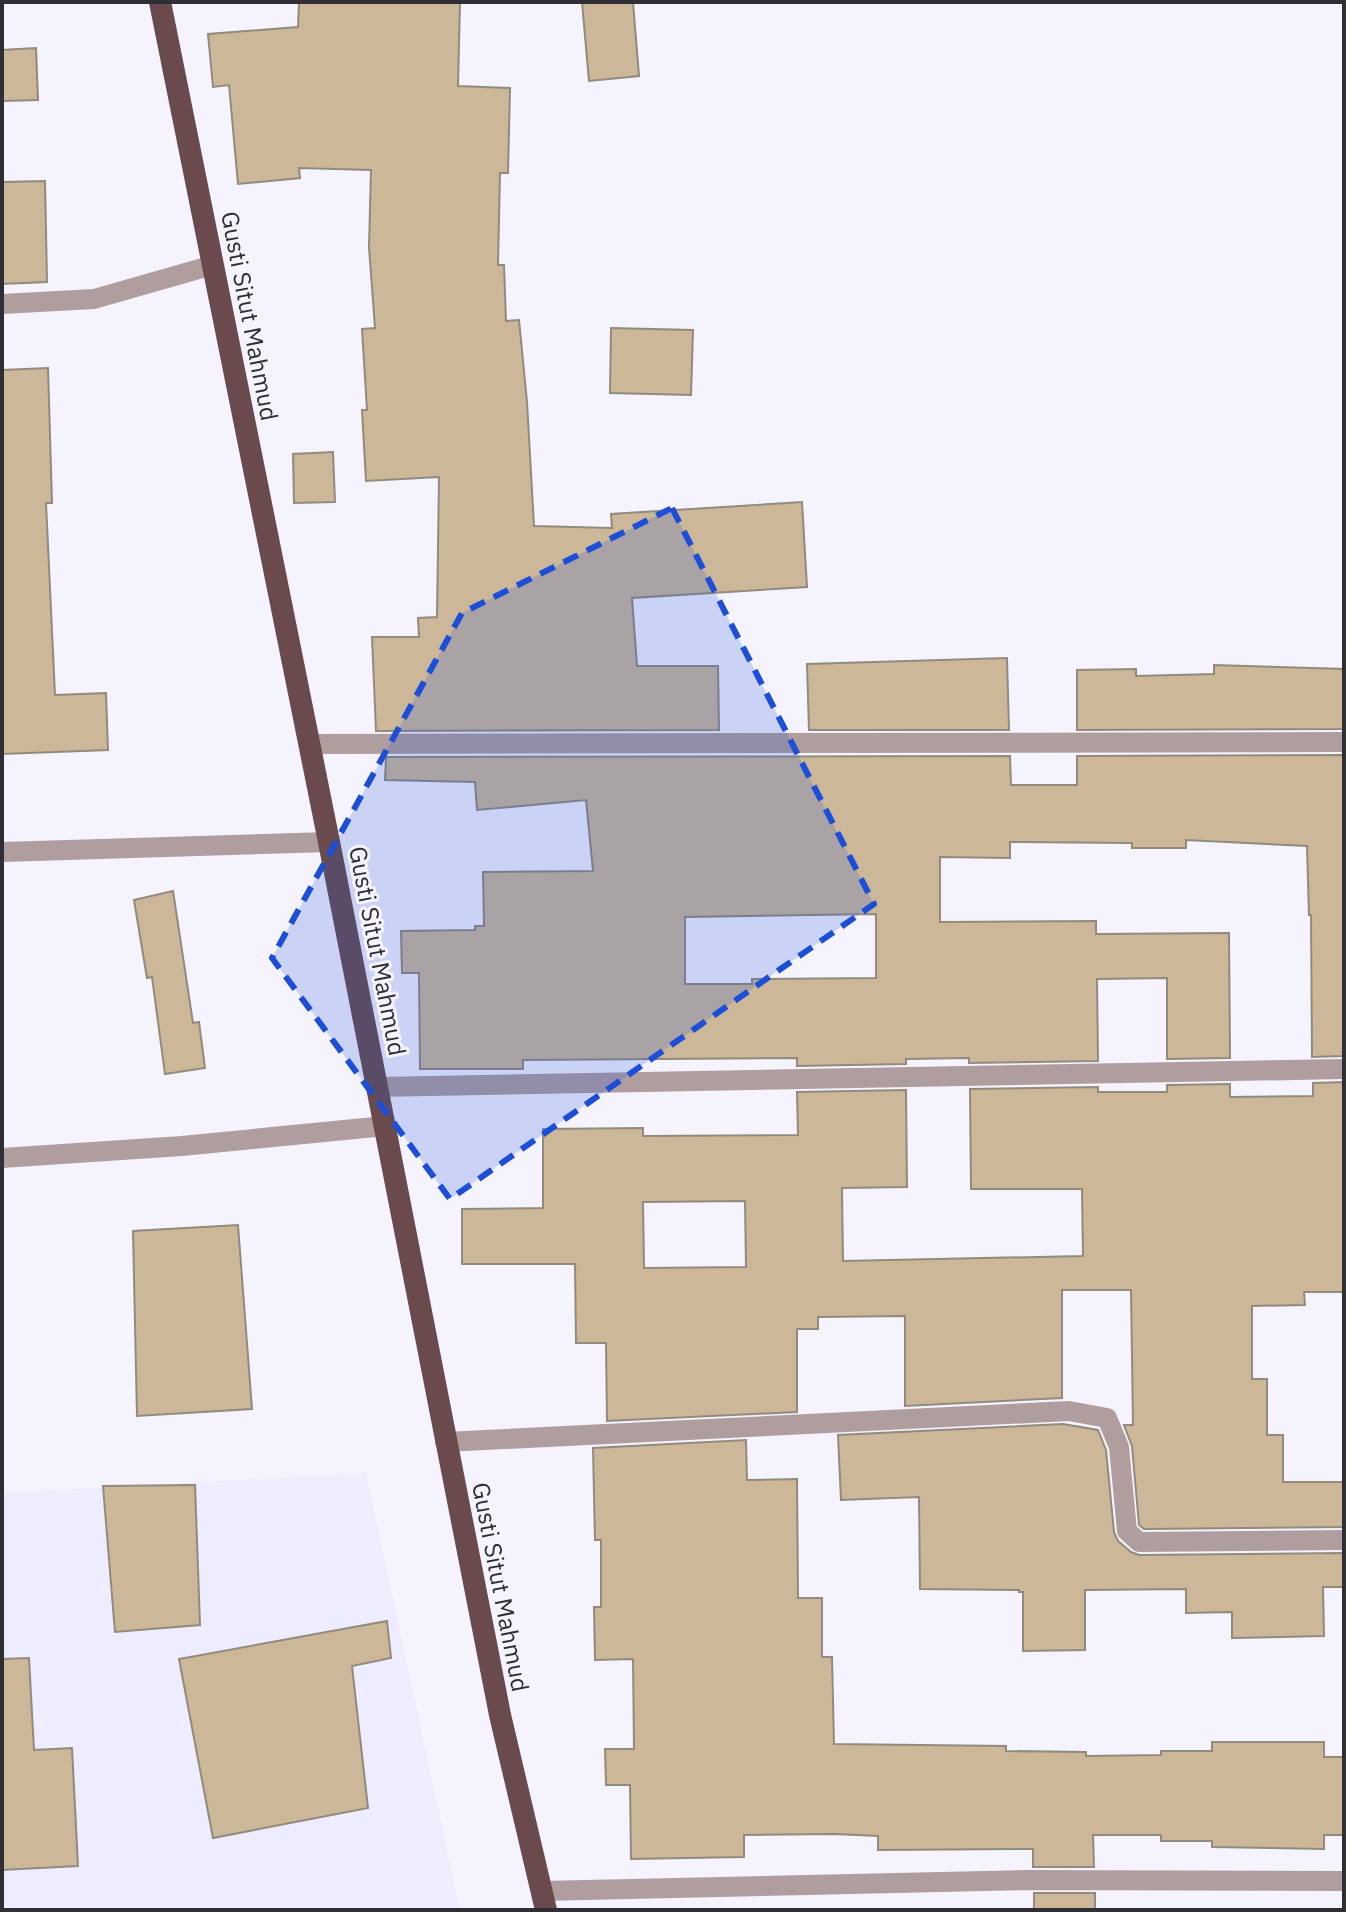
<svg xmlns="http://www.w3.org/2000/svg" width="1346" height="1912" font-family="'IBM Plex Sans',sans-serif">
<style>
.built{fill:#eeecff}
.building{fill:#ccb899;stroke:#928a7d;stroke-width:2;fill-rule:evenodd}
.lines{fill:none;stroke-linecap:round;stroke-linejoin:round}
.minor{stroke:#b09e9f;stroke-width:20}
.trunk{stroke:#6a4a4c;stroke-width:22}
.marked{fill:#1d4ed8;fill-opacity:0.2;stroke:#1d4ed8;stroke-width:6;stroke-dasharray:16 10;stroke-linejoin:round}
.labels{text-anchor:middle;stroke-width:6;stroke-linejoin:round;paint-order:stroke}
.street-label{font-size:24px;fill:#2f2e34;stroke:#f5f4fe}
</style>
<rect width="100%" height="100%" fill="#f5f4fe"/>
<polygon class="built" points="366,1473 460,1910 2,1910 2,1493"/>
<g class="building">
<polygon points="299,2 460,2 458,86 510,88 508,173 500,173 498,265 504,265 506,321 519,320 527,402 534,526 612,528 611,514 802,502 807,587 632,598 637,666 718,666 719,730 376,731 372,637 419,637 418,618 437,617 439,477 366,481 362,410 367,410 362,329 375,328 369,247 371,170 299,168 300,178 238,184 229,85 213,87 208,34 298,27"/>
<polygon points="582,2 633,2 639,76 589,81"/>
<polygon points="36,48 38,100 2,101 2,50"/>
<polygon points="45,181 47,282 2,284 2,182"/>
<polygon points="611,328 693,330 691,395 610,393"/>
<polygon points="48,368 52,503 46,503 55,695 106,693 108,750 2,754 2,370"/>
<polygon points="333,452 335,502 294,503 293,454"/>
<polygon points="1007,658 1009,730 809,730 807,664"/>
<polygon points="1214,665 1344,669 1344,729 1077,730 1077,670 1136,669 1136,676 1214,674"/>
<path d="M1344 755V1056L1312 1057 1311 915H1309L1307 846 1186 840V848H1132V843L1010 842V858L940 857V922L1096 921V934L1229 933 1230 1058 1167 1059V978L1097 979 1098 1061 969 1063V1058L906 1059V1064L797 1066V1058L523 1060V1069H420L419 973H402L401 931 475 930V926H484L483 872 593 871 586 800 477 810 475 782 385 780 386 757 1010 756 1011 785H1077V756ZM876 914V978L752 979V984H685V917Z"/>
<polygon points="173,891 193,1023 199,1022 205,1068 165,1074 152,977 147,978 134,900"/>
<path d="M1344 1082V1292H1304L1305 1305 1252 1306V1379H1267V1435H1283V1482H1344V1527L1144 1529 1139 1525 1132 1446 1124 1425H1133L1131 1290H1062V1398L905 1406V1316L818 1317V1329H797V1412L607 1421 606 1343H576L575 1264H462V1209L543 1208V1129L643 1128V1136L798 1135 797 1092 906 1090 907 1187 842 1188 843 1261 1083 1256 1082 1189H971L970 1089 1098 1087V1092H1167V1085L1230 1084V1097L1313 1096V1083ZM745 1201 746 1267 644 1268 643 1202Z"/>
<polygon points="238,1225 252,1409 137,1416 133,1231"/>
<polygon points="1063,1424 1098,1430 1106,1450 1114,1532 1118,1541 1131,1552 1139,1555 1344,1553 1344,1587 1323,1587 1324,1636 1232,1638 1232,1612 1186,1613 1186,1589 1085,1590 1085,1650 1023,1651 1023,1592 1019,1592 1019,1590 920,1589 919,1497 841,1500 838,1435"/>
<polygon points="746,1440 747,1480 797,1479 798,1598 822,1598 822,1657 832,1657 834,1744 1006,1746 1006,1751 1086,1752 1086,1756 1161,1755 1161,1751 1212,1751 1212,1742 1324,1742 1324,1757 1344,1757 1344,1835 1324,1835 1324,1849 1212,1847 1212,1841 1161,1841 1161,1835 1093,1835 1094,1867 1033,1867 1033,1849 878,1850 878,1836 835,1834 744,1835 744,1857 631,1859 630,1785 606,1785 605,1749 634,1749 633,1659 595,1660 594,1607 601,1607 601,1540 595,1540 593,1448"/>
<polygon points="195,1485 200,1625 115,1632 103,1486"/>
<polygon points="387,1621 391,1658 352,1666 368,1808 213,1838 179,1659"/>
<polygon points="29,1658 34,1750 72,1748 78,1866 2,1870 2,1659"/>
<rect x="1034" y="1893" width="61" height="17"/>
</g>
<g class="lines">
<g class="minor">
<polyline points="2,304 94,299 213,265"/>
<polyline points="309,744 1344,742"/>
<polyline points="2,852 329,842"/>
<polyline points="376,1087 1344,1069"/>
<polyline points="2,1158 182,1146 385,1126"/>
<polyline points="445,1442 1069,1411 1107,1418 1119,1447 1127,1531 1139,1542 1344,1540"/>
<polyline points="542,1891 1025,1880 1344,1881"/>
</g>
<polyline class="trunk" points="160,2 329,842 500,1715 546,1910"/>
</g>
<path class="marked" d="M672 508 874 904 450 1199 272 958 462 613Z"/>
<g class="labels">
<g class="street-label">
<text transform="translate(249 316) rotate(79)" y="8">Gusti Situt Mahmud</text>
<text transform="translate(377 951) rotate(79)" y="8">Gusti Situt Mahmud</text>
<text transform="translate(500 1587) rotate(79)" y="8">Gusti Situt Mahmud</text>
</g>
</g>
<rect width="1346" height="1912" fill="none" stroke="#2f2e34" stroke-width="8"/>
</svg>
